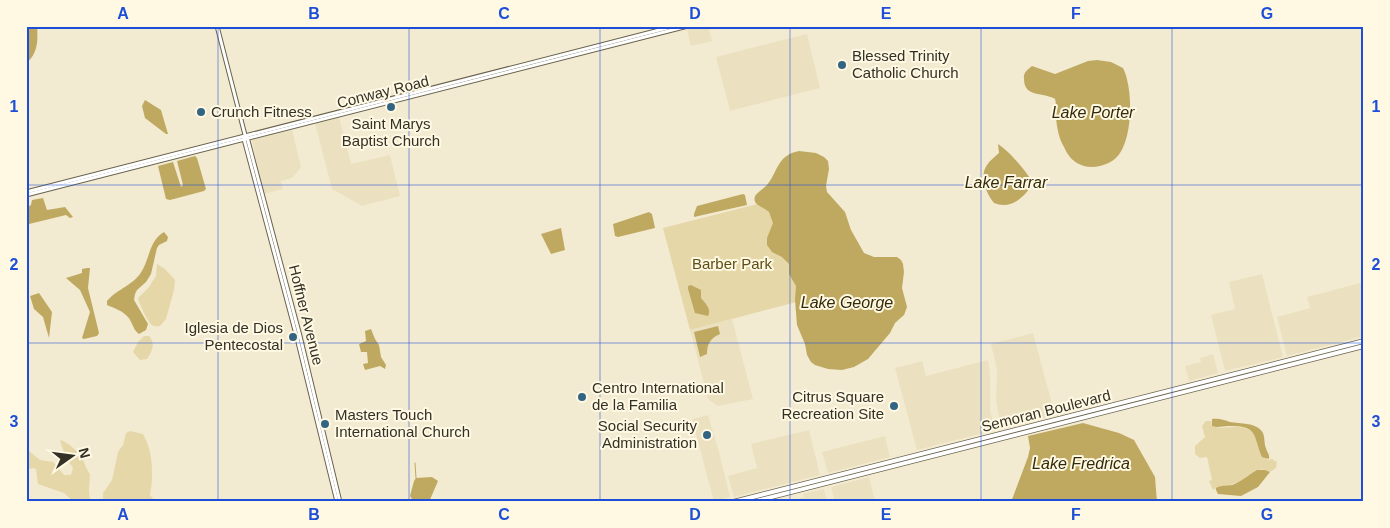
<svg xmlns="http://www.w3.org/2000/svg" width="1390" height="528" font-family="Arial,sans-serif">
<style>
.built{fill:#ebe1c0}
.green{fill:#e5d7a8}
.water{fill:#bfa961}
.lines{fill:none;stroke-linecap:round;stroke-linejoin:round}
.stream{stroke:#bfa961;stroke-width:1}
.secondary-casing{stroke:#69624c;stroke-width:5}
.primary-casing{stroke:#69624c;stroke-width:5.5}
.secondary{stroke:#fff;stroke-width:3}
.primary{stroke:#fff;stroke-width:4}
.grid{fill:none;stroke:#1d4ed8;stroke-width:1;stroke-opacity:0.55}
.poi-dot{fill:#336582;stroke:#fff9e4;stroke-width:2}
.labels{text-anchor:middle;stroke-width:4;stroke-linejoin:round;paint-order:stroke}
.poi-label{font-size:15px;fill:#333026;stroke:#fff9e4;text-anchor:start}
.street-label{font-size:15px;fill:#333026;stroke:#fff9e4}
.park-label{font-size:15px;fill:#5d4e16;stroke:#fff9e4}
.water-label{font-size:16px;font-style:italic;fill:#332a09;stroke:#fff9e4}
.neatline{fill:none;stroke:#1d4ed8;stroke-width:2}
.grid-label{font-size:16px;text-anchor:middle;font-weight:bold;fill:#1d4ed8}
</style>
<rect width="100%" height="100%" fill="#f3ebd1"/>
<g class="built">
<polygon points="696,26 708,26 712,41 691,46 687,29"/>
<polygon points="807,34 820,88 730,111 716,57"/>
<polygon points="339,117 351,164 390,155 400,196 362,206 332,189 315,123"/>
<polygon points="292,129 301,167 292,178 281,181 283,189 264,194 252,140"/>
<polygon points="1262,274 1283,357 1225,371 1211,315 1235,309 1229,282"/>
<polygon points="1364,282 1364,336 1287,356 1277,317 1310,308 1307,297"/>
<polygon points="732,319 753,399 718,406 709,400 707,395 690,330"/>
<polygon points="1033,333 1055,415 1002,429 996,402 997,370 991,344"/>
<polygon points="1213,354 1218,373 1189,381 1185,366 1201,362 1200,358"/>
<polygon points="988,360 990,373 990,410 995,430 917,450 895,368 922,361 926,376"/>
<polygon points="708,415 719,452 730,497 714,502 692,419"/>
<polygon points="809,430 820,475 734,497 728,476 757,468 751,444"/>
<polygon points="885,436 890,457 828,473 822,452"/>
<polygon points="869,477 875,501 835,502 831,487"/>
<polygon points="824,489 827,502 787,502 804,497 803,494"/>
</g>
<g class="green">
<polygon points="800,193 827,294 690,330 663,228"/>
<path d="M157 264 165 269 175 280 174 290 166 319 160 326C157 326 154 327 152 325 147 321 139 303 138 298L149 287 156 276Z"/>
<path d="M144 336H149C156 344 152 351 147 359L140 360 133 352 138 342Z"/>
<path d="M1206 421H1211L1212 426C1224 431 1241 422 1252 432 1258 437 1257 444 1260 451 1261 454 1265 457 1268 460L1272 459 1277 462 1276 468 1270 472C1266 470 1263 469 1258 470 1251 472 1246 478 1240 481 1231 487 1221 484 1213 490L1209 481 1212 480 1207 457 1200 458 1195 454V446L1205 437 1202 426Z"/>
<path d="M130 431 143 434C153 451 154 476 150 495L154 500 161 502H103V493L112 480 118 452 123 445 126 433Z"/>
<path d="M60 440C66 441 76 450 80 455 84 459 85 468 90 474L89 490 90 502H74L64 493 38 484 36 469 33 468 26 470V452L29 451 40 460 53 462 64 475H71L73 468 65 456Z"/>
</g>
<g class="water">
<path d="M26 26H37C38 40 38 54 26 63Z"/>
<path d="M1097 60 1111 62 1123 68C1133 88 1133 134 1120 153 1113 165 1091 171 1079 164 1072 161 1067 154 1064 147 1059 139 1057 128 1056 118 1055 111 1057 106 1055 99 1044 92 1024 98 1024 79 1023 73 1027 70 1032 66L1055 74 1088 61Z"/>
<polygon points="145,100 161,110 168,134 166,134 145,118 142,106"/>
<path d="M998 144C1008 150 1027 172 1033 183 1025 197 1011 210 994 203 986 193 979 176 987 165 990 160 995 157 999 153Z"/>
<path d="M799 151 816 153 824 157 828 161 829 169 826 186 827 192 845 212 851 230 864 253 874 257H897L901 260 903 264 904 272 902 288 907 307 904 315 895 323 890 333 868 359 854 367 842 370 828 369 815 365 811 362 807 355 805 344 797 325 795 300 796 286 789 274V264L782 257 772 252 767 245V238L773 223 769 212C763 206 752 206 755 196 758 192 763 189 767 185 778 172 777 155 799 151Z"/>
<polygon points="195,156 197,158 206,189 204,191 170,200 166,199 158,166 173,162 181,187 183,185 177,161"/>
<polygon points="743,194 745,195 747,205 694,217 694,214 697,206"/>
<polygon points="43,198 47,210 65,207 73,217 70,218 66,215 29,224 26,208 31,205 32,200"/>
<polygon points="649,212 652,214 655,228 618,237 615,236 613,224"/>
<polygon points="561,228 565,250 551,254 541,234"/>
<path d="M164 232 168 237 167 241 159 245 157 248 151 274 146 282 137 290 135 294 134 300 148 324 146 330 139 334C133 330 133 323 128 317 123 311 114 308 107 305V301C118 288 135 285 143 269 150 256 150 240 164 232Z"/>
<polygon points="87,268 90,268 88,288 99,333 97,336 84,339 82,338 90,312 80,290 66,278 82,273 82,269"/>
<path d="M691 285 701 290V298C705 303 712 309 708 316L695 313 688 289V286Z"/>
<polygon points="39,293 52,312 49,338 43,317 34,309 30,296"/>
<path d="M718 326 720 334C711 338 707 343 707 354L700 357 694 332Z"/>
<polygon points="371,329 375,339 379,345 381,357 386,365 385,369 380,366 365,370 363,364 368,363 367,352 361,352 359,344 366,341 365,331"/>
<path d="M1212 419C1219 418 1224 420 1230 422 1240 424 1257 422 1263 433 1265 438 1264 444 1266 448 1267 453 1270 454 1269 459L1262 457C1253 436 1259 425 1228 426 1222 426 1218 428 1212 426Z"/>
<polygon points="1083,423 1119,433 1134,440 1155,477 1157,502 1011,502 1028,457 1030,448 1028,436"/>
<path d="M1257 470H1265L1270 472 1258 487 1241 496 1218 494 1216 490V488C1221 485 1226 486 1232 485 1241 482 1248 475 1257 470Z"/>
<polygon points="432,477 438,481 429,502 414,502 410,496 414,481 416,478"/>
</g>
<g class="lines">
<polyline class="stream" points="415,463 416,478"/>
<g class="secondary-casing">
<g id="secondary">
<polyline points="217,26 245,135 244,139 297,338 337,502"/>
<polyline points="247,137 300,336 340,502"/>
<polyline points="26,192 675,26"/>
<polyline points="26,195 688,26"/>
</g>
</g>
<g class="primary-casing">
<g id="primary">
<polyline points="733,502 1364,341"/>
<polyline points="752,502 1364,346"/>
</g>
</g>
<use href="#secondary" class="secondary"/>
<use href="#primary" class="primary"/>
</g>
<path class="grid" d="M218 26V502M409 26V502M600 26V502M790 26V502M981 26V502M1172 26V502M26 185H1364M26 343H1364"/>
<g class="poi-dot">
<circle cx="842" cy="65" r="5"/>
<circle cx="391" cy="107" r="5"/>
<circle cx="201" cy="112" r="5"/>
<circle cx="293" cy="337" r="5"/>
<circle cx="582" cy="397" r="5"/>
<circle cx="894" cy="406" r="5"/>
<circle cx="325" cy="424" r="5"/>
<circle cx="707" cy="435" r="5"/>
</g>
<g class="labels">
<g class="poi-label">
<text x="852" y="61">Blessed Trinity<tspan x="852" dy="17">Catholic Church</tspan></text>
<text x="211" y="117">Crunch Fitness</text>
<text x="391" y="129" text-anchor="middle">Saint Marys<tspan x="391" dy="17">Baptist Church</tspan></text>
<text x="283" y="333" text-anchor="end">Iglesia de Dios<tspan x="283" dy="17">Pentecostal</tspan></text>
<text x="592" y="393">Centro International<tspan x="592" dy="17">de la Familia</tspan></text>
<text x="884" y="402" text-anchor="end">Citrus Square<tspan x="884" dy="17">Recreation Site</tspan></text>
<text x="335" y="420">Masters Touch<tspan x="335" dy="17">International Church</tspan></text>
<text x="697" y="431" text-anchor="end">Social Security<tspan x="697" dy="17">Administration</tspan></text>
</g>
<g class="street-label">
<text transform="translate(383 92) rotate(-14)" y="5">Conway Road</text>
<text transform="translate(306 315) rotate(76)" y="5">Hoffner Avenue</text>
<text transform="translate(1046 411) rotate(-14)" y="5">Semoran Boulevard</text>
</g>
<g class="park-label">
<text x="732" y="269">Barber Park</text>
</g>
<g class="water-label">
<text x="1093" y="118">Lake Porter</text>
<text x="1006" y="188">Lake Farrar</text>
<text x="847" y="308">Lake George</text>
<text x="1081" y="469">Lake Fredrica</text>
</g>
</g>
<rect width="1390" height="528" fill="none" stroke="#fff9e4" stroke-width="55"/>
<g transform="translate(72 456) rotate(76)" stroke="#fff9e4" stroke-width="4" paint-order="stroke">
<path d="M0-4L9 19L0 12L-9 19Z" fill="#333026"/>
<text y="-8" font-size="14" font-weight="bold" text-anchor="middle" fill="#333026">N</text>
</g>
<rect x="28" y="28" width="1334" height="472" class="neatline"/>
<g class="grid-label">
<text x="123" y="19">A</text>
<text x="314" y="19">B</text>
<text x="504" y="19">C</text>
<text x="695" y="19">D</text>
<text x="886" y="19">E</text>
<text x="1076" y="19">F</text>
<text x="1267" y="19">G</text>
<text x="14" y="112">1</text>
<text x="1376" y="112">1</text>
<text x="14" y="270">2</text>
<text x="1376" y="270">2</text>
<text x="14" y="427">3</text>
<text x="1376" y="427">3</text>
<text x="123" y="520">A</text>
<text x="314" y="520">B</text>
<text x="504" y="520">C</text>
<text x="695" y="520">D</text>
<text x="886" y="520">E</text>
<text x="1076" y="520">F</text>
<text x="1267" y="520">G</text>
</g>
</svg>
